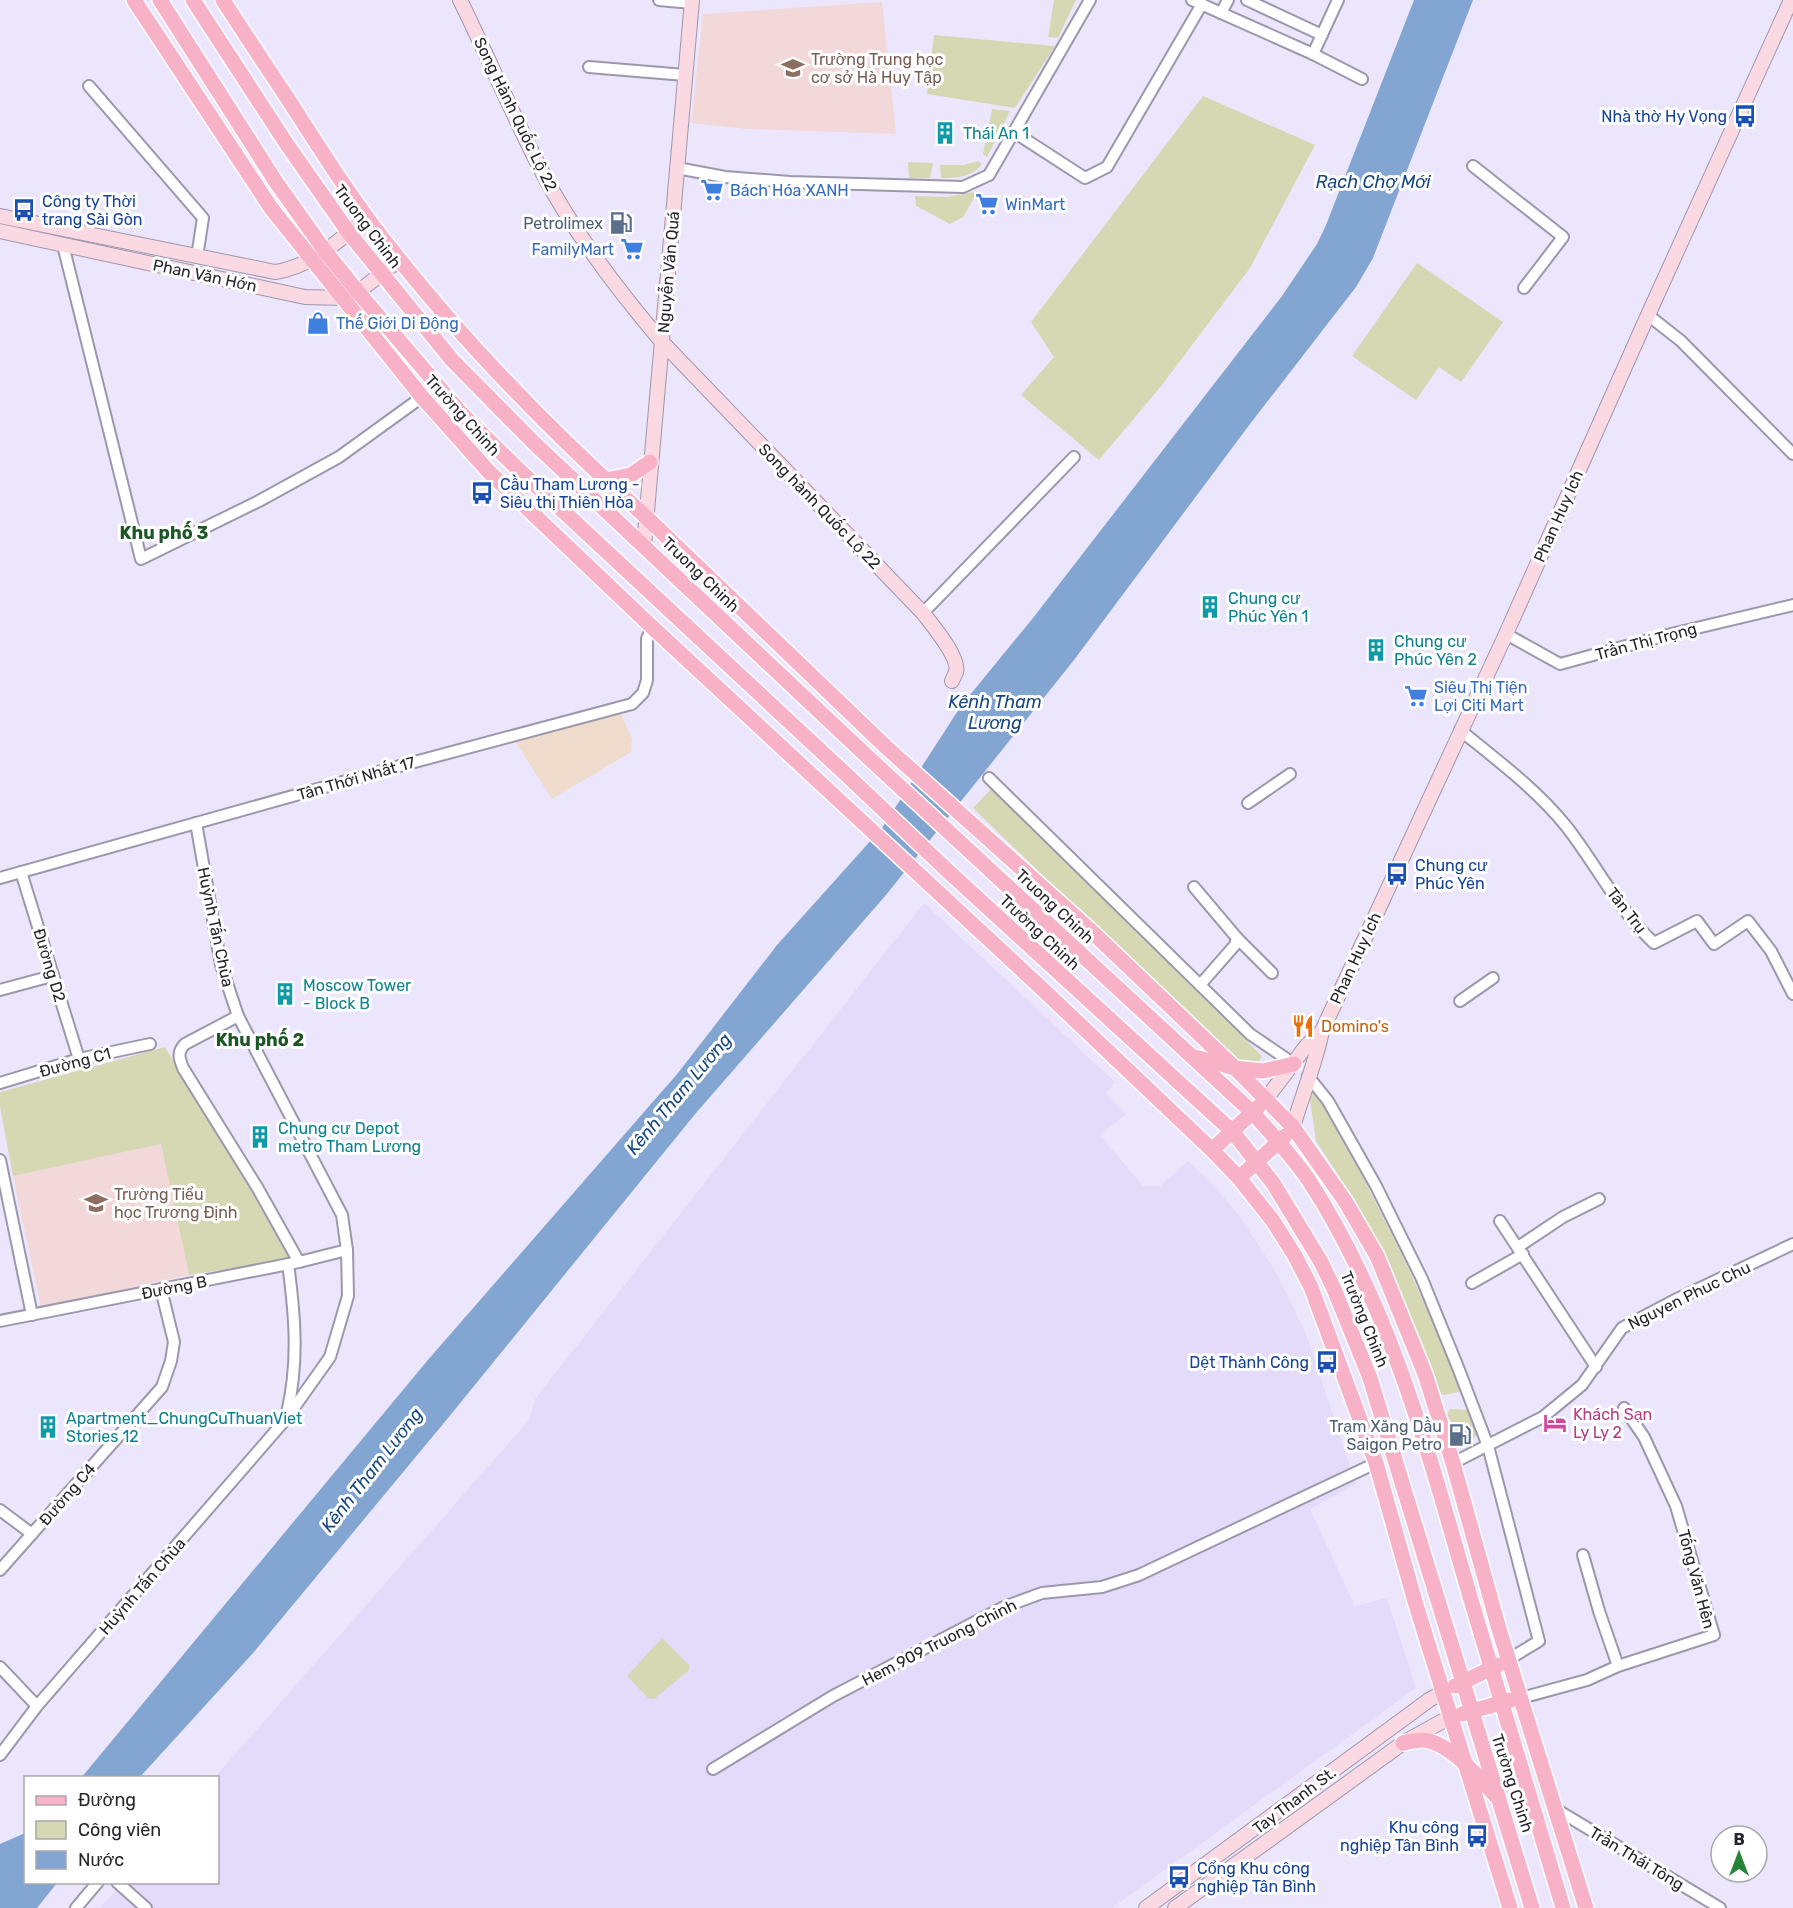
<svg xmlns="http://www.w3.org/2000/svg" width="1793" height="1908" font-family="Rubik,sans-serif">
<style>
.commercial{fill:#efdccc}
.built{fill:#e3dbf9}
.education{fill:#f3d8d9}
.green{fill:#d5d8b3}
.water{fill:#82a6d1}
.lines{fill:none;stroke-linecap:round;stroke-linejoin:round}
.street-casing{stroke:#9d97ac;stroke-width:14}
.secondary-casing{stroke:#9d97ac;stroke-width:16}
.primary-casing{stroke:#fff;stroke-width:18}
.street{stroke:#fff;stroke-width:10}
.secondary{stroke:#fbd9e3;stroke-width:14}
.primary{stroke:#f7b2c7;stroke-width:15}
.labels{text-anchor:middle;stroke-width:6;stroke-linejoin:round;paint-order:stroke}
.education-label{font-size:16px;fill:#785e54;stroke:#fff;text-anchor:start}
.street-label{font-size:16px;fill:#27242c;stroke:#fff}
.transit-label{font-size:16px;fill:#164399;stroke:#fff;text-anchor:start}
.culture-label{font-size:16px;fill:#0d838f;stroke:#fff;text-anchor:start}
.shop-label{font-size:16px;fill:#366cbe;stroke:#fff;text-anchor:start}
.service-label{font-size:16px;fill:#4e5e75;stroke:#fff;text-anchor:end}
.food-label{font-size:16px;fill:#c56008;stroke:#fff;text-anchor:start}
.hotel-label{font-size:16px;fill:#b23c85;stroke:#fff;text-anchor:start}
.water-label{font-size:18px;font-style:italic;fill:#17477d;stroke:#fff}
.neighbourhood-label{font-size:18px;font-weight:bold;fill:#1c5624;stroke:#fff}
</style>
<rect width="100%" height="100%" fill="#ece6fd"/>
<polygon class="commercial" points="620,711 632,739 631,752 552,799 513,738"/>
<polygon class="built" points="924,903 1115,1082 1106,1094 1126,1114 1100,1135 1143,1186 1160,1186 1188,1161 1218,1190 1242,1220 1274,1269 1306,1334 1356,1484 1310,1509 1355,1606 1387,1598 1416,1688 1112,1908 100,1908 123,1883 218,1882 218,1778 215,1777 529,1420 535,1399"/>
<g class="education">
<polygon points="882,2 896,134 746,129 691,123 703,14"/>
<polygon points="161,1144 189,1275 41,1307 13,1176"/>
</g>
<g class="green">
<polygon points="1054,0 1076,0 1058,38 1048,37"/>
<polygon points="934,35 1055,46 1015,108 927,94"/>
<polygon points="1203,96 1315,145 1250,268 1162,385 1099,460 1021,395 1054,357 1031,322"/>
<polygon points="992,109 1010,111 987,157 983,154"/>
<path d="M978 161 982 164C971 178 957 178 941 178L940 165H964Z"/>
<polygon points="908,162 933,163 930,178 909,178"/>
<polygon points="978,191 963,217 950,224 916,206 915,196 947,197"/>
<polygon points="1417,263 1503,322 1461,382 1439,367 1416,400 1352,356"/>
<polygon points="991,789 1262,1056 1258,1064 1237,1063 973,808"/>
<polygon points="165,1047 292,1259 189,1275 161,1144 13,1176 0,1107 0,1092"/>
<polygon points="1314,1088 1330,1112 1405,1261 1461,1385 1459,1392 1443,1395 1436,1387 1383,1258 1337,1173 1316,1141 1310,1100"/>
<polygon points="1450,1409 1467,1410 1477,1434 1472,1440 1460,1441 1447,1414"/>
<polygon points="662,1638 689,1665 689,1670 654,1699 648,1698 627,1676"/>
</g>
<g class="water">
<polygon points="1414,0 1473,0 1373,258 1356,287 1250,424 1074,660 886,895 696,1113 448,1418 253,1653 140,1777 81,1778 427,1361 678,1073 777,945 882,828 961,706 1033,618 1282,296 1317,244 1326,225"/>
<polygon points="25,1833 26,1882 57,1883 37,1908 0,1908 0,1844"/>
</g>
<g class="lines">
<g class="street-casing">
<g id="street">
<polyline points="659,0 692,3"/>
<polyline points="1192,0 1313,54 1362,79"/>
<polyline points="1247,0 1322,35"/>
<polyline points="1221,13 1228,0"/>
<polyline points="1313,54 1338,0"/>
<polyline points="589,67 685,75"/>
<polyline points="89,86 203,218 197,257"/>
<polyline points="1014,132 1085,178 1107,167 1202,4"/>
<polyline points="1473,166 1563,237 1524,288"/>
<polyline points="677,168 725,177 790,182 963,187 989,175 1090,0"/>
<polyline points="63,245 141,559 259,501 339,457 422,397"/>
<polyline points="1648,315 1681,341 1793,454"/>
<polyline points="923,613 1074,457"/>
<polyline points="1506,634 1560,664 1663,636 1793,605"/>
<path d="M1460 730C1497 760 1536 789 1566 826 1596 864 1618 910 1654 943L1697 921 1714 944 1748 921 1771 951 1793 994"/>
<polyline points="989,778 1250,1034 1294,1064"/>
<polyline points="1248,803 1290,774"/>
<polyline points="21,872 79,1059"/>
<polyline points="0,878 407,764 632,704 643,693 647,680 647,639 652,627"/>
<polyline points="1194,887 1237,938 1235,945 1200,985"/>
<polyline points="1237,938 1272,973"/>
<polyline points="0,990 52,976"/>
<polyline points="1460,1001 1493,978"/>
<path d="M238 1016 185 1044C177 1052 179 1058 183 1068L257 1187 299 1262"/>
<polyline points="1308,1076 1328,1101 1376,1186 1422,1279 1459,1370 1488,1446 1539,1641 1509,1659"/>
<polyline points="0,1083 79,1059 150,1044"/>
<polyline points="0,1160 32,1315"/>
<polyline points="1500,1221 1596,1367"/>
<polyline points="1518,1247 1563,1217 1599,1199"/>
<polyline points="1472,1283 1523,1254"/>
<polyline points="0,1321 299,1262 347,1250"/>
<path d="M287 1413C299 1362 295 1315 288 1264"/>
<polyline points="1453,1463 1543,1417 1582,1385 1622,1328 1677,1299 1793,1244"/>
<polyline points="0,1510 32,1534"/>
<polyline points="1583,1555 1599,1611 1618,1666"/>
<polyline points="0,1570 162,1387 171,1361 174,1342 161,1289"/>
<polyline points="0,1667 37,1706"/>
<polyline points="1521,1698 1587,1680 1618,1666 1714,1635 1676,1506 1644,1437 1624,1408"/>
<polyline points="0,1755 37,1706 286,1419 330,1357 348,1296 347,1250 342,1215 238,1016 221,965 196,823"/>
<polyline points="713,1769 833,1696 1004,1607 1042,1593 1102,1587 1139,1575 1376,1463"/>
<polyline points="1554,1808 1720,1908"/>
<polyline points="117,1882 146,1908"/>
<polyline points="76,1908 98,1882"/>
</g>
</g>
<g class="secondary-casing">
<g id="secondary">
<path d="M460 0C487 55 511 111 539 166 571 229 616 288 662 342L923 613C932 625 960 657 956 672 955 675 953 678 952 681"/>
<path d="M0 216 275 272C311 267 339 240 367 218"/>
<polyline points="0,231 305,297 343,298 358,292 399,260"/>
<polyline points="644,545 692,0"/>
<polyline points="1266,1099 1307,1045 1322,1031"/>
<path d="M1293 1127C1302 1096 1316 1062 1322 1031L1506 634 1648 315 1791 0"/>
<polyline points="1146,1908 1429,1700 1443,1692"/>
<polyline points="1175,1908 1403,1743 1450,1717"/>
</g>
</g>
<g class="primary-casing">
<g id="primary">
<polyline points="134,0 271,208 422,397 489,472 652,627 1036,983 1212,1150 1239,1178 1273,1221 1295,1256 1311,1287 1376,1463 1416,1605 1510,1908"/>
<polyline points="160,0 276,182 325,251 358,292 461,413 520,471 851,779 949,872 1233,1132 1273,1183 1321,1262 1334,1289 1370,1378 1532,1908"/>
<path d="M193 0 286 143 349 233 452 360 534 443 871 760 1253 1113C1272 1134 1292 1156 1308 1179 1391 1306 1429 1455 1471 1600 1501 1703 1533 1805 1563 1908"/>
<path d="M223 0C244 33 266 66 288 99 321 150 353 202 391 249 467 346 554 434 645 516L886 747 1089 929 1235 1068 1293 1127 1345 1201 1377 1256 1425 1374 1453 1463 1499 1629 1586 1908"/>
<polyline points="605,480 631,475 650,462"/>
<polyline points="1191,1056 1235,1068 1263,1071 1294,1064"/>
<polyline points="1212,1150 1258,1107"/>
<polyline points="1239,1178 1285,1136"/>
<polyline points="1455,1686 1498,1665"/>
<polyline points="1462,1714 1511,1700"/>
<path d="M1403 1743C1409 1742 1416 1740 1422 1740 1449 1741 1479 1778 1496 1796"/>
</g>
</g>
<use href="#street" class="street"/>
<use href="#secondary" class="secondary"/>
<use href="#primary" class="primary"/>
</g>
<defs>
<g id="school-bare" transform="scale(1.8)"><path d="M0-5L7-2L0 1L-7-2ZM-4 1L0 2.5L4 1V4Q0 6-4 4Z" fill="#8d6e63" stroke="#fff" stroke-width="2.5" paint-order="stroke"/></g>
<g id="bus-bare" transform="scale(1.8)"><path d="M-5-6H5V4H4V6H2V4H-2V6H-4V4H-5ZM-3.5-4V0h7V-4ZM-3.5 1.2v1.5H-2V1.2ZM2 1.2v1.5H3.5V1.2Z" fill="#1a4fb4" stroke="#fff" stroke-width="2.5" paint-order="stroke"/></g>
<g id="building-bare" transform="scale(1.8)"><path d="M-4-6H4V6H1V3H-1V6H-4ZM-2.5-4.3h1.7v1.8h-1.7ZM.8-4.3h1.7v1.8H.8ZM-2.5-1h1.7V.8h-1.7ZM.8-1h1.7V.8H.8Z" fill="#0f9aa8" stroke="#fff" stroke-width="2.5" paint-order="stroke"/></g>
<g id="supermarket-bare" transform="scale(1.8)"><path d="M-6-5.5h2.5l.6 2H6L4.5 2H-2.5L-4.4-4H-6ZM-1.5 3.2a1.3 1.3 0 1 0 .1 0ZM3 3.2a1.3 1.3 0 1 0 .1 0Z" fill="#3f7fe0" stroke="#fff" stroke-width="2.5" paint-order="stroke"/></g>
<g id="fuel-bare" transform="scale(1.8)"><path d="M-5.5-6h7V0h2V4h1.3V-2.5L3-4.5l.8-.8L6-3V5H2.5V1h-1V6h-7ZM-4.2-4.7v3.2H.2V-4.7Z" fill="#5c6f8a" stroke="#fff" stroke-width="2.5" paint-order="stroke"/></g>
<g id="shop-bare" transform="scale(1.8)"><path d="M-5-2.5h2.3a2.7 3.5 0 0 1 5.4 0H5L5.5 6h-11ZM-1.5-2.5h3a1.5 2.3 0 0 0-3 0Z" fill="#3f7fe0" stroke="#fff" stroke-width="2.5" paint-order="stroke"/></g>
<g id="restaurant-bare" transform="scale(1.8)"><path d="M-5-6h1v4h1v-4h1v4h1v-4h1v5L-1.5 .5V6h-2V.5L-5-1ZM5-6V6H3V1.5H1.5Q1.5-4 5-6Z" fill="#e8710a" stroke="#fff" stroke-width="2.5" paint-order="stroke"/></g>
<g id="hotel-bare" transform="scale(1.8)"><path d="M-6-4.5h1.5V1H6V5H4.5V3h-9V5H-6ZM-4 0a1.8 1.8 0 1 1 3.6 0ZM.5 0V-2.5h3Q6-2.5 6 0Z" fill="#d1479c" stroke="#fff" stroke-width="2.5" paint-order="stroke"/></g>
</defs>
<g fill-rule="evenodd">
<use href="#school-bare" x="793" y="68"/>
<use href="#bus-bare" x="1745" y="116"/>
<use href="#building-bare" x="945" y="133"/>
<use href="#supermarket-bare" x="712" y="190"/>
<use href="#supermarket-bare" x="987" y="204"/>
<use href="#bus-bare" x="24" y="210"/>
<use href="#fuel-bare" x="621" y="223"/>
<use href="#supermarket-bare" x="632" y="249"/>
<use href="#shop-bare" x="318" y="323"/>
<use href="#bus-bare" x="482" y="493"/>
<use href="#building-bare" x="1210" y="607"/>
<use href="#building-bare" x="1376" y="650"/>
<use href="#supermarket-bare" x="1416" y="696"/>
<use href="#bus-bare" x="1397" y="874"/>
<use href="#building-bare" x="285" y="994"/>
<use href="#restaurant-bare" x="1303" y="1026"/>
<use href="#building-bare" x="260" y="1137"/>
<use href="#school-bare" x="96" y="1203"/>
<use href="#bus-bare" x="1327" y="1362"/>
<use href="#hotel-bare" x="1555" y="1423"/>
<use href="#building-bare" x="48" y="1427"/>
<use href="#fuel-bare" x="1460" y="1435"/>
<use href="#bus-bare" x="1477" y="1836"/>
<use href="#bus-bare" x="1179" y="1877"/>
</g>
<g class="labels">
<g class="education-label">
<text x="811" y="65">Trường Trung học<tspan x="811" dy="18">cơ sở Hà Huy Tập</tspan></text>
<text x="114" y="1200">Trường Tiểu<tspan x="114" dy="18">học Trương Định</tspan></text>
</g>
<g class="street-label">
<text transform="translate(516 114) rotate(64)" y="6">Song Hành Quốc Lộ 22</text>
<text transform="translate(368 226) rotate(53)" y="6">Truong Chinh</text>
<text transform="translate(668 272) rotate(-85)" y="6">Nguyễn Văn Quá</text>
<text transform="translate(205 275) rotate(12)" y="6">Phan Văn Hớn</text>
<text transform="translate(463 415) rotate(48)" y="6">Trường Chinh</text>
<text transform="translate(820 506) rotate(46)" y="6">Song hành Quốc Lộ 22</text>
<text transform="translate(1558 516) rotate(-66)" y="6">Phan Huy Ich</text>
<text transform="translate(701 574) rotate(44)" y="6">Truong Chinh</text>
<text transform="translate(1646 641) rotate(-15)" y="6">Trần Thị Trọng</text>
<text transform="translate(356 778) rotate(-16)" y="6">Tân Thới Nhất 17</text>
<text transform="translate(1055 906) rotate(43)" y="6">Truong Chinh</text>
<text transform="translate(1627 910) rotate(52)" y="6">Tân Trụ</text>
<text transform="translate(216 927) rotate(78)" y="6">Huỳnh Tấn Chùa</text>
<text transform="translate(1040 932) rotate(43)" y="6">Trường Chinh</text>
<text transform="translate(1355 958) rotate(-65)" y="6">Phan Huy Ich</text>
<text transform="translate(50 965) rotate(73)" y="6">Đường D2</text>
<text transform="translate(75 1062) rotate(-15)" y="6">Đường C1</text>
<text transform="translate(174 1287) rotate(-11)" y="6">Đường B</text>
<text transform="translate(1689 1295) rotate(-26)" y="6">Nguyen Phuc Chu</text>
<text transform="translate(1365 1319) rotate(68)" y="6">Trường Chinh</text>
<text transform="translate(67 1494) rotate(-49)" y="6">Đường C4</text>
<text transform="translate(1697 1579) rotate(75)" y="6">Tống Văn Hên</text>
<text transform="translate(142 1586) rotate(-49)" y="6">Huỳnh Tấn Chùa</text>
<text transform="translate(939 1642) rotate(-27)" y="6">Hem 909 Truong Chinh</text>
<text transform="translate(1513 1783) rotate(72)" y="6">Trường Chinh</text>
<text transform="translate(1294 1800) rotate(-37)" y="6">Tay Thanh St.</text>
<text transform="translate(1637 1858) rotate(31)" y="6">Trần Thái Tông</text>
</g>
<g class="transit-label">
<text x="1727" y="122" text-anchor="end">Nhà thờ Hy Vọng</text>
<text x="42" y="207">Công ty Thời<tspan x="42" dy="18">trang Sài Gòn</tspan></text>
<text x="500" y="490">Cầu Tham Lương -<tspan x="500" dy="18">Siêu thị Thiên Hòa</tspan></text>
<text x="1415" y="871">Chung cư<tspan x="1415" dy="18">Phúc Yên</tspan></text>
<text x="1309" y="1368" text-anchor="end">Dệt Thành Công</text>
<text x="1459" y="1833" text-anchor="end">Khu công<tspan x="1459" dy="18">nghiệp Tân Bình</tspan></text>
<text x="1197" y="1874">Cổng Khu công<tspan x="1197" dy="18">nghiệp Tân Bình</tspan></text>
</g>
<g class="culture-label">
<text x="963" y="139">Thái An 1</text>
<text x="1228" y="604">Chung cư<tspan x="1228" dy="18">Phúc Yên 1</tspan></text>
<text x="1394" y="647">Chung cư<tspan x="1394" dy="18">Phúc Yên 2</tspan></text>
<text x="303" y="991">Moscow Tower<tspan x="303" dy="18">- Block B</tspan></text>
<text x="278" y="1134">Chung cư Depot<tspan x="278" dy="18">metro Tham Lương</tspan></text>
<text x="66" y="1424">Apartment_ChungCuThuanViet<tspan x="66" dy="18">Stories 12</tspan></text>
</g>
<g class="shop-label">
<text x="730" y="196">Bách Hóa XANH</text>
<text x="1005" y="210">WinMart</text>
<text x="614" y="255" text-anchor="end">FamilyMart</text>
<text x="336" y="329">Thế Giới Di Động</text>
<text x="1434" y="693">Siêu Thị Tiện<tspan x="1434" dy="18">Lợi Citi Mart</tspan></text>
</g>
<g class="service-label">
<text x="603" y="229">Petrolimex</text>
<text x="1442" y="1432">Trạm Xăng Dầu<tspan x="1442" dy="18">Saigon Petro</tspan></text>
</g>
<g class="food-label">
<text x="1321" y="1032">Domino's</text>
</g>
<g class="hotel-label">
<text x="1573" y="1420">Khách Sạn<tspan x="1573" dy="18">Ly Ly 2</tspan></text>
</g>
<g class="water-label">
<text x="1373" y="188">Rạch Chợ Mới</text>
<text x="995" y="708">Kênh Tham<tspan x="995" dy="21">Lương</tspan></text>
<text transform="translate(679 1094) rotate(-50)" y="6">Kênh Tham Lương</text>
<text transform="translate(372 1470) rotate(-52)" y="6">Kênh Tham Lương</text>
</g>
<g class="neighbourhood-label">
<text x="164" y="539">Khu phố 3</text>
<text x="260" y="1046">Khu phố 2</text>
</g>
</g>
<rect x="24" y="1776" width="195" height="108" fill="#ffffff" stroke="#a9a7ab" stroke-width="1.5"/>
<rect x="36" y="1796" width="30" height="9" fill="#f7b2c7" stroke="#a9a7ab" stroke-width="1.5"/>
<text x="78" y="1806" font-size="18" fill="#27242c">Đường</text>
<rect x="36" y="1821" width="30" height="18" fill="#d5d8b3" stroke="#a9a7ab" stroke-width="1.5"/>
<text x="78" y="1836" font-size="18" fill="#27242c">Công viên</text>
<rect x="36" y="1851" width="30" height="18" fill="#82a6d1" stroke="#a9a7ab" stroke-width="1.5"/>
<text x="78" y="1866" font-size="18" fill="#27242c">Nước</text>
<g transform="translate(1739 1854)"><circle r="28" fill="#ffffff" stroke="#a9a7ab" stroke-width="1.5"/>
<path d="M0-4.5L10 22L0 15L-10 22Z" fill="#288537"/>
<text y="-9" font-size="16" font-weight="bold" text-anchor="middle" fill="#27242c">B</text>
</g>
</svg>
